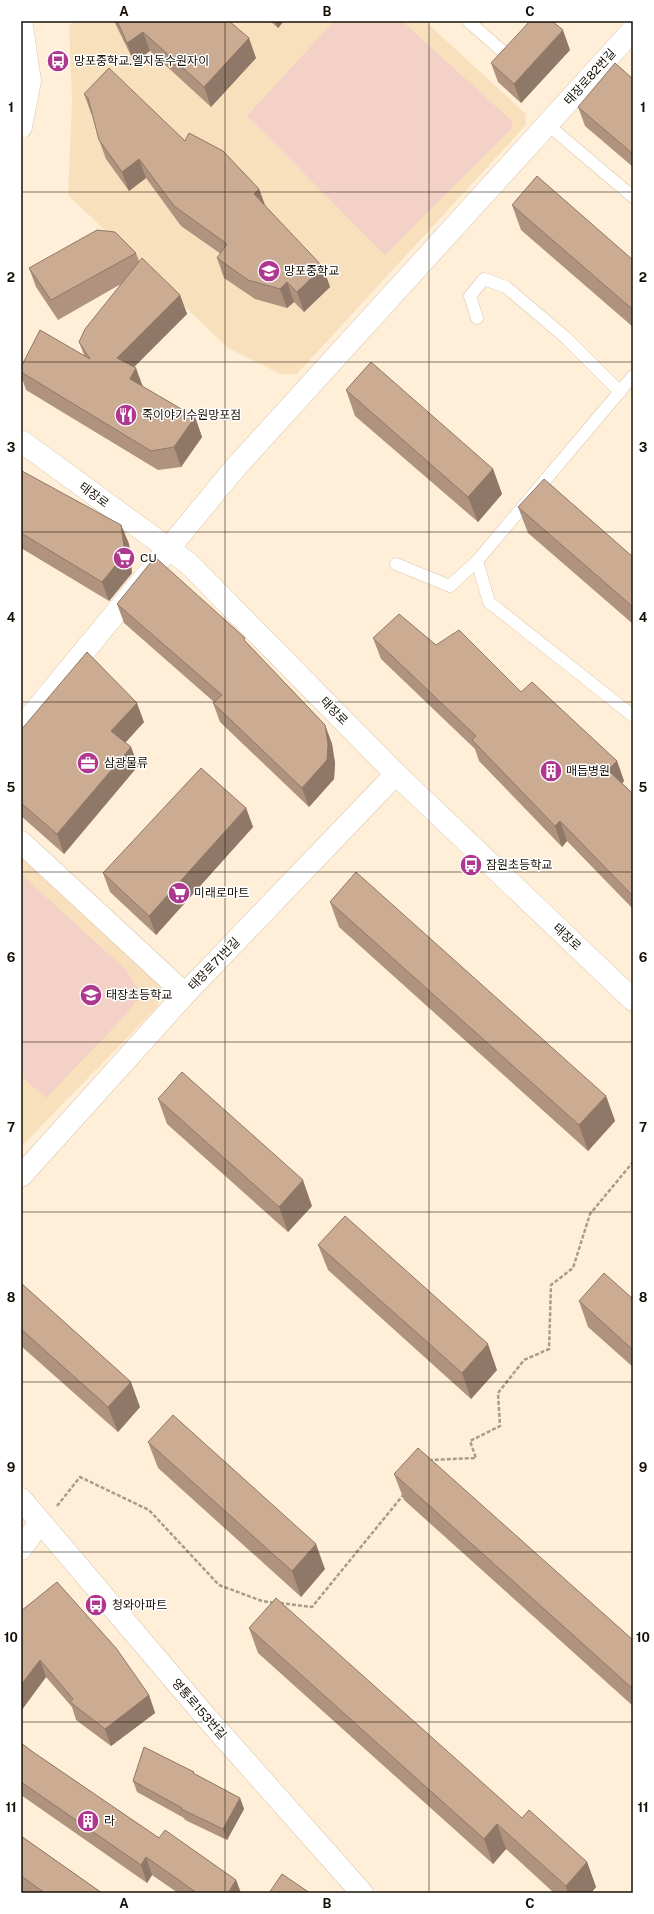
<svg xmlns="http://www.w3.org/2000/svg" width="654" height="1914" font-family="'Public Sans','Noto Sans KR',sans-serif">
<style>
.built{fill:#f9e0bd}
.green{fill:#f3d1c7}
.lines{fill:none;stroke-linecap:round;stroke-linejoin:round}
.service-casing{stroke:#dac6aa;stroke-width:13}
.minor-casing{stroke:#dac6aa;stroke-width:23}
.tertiary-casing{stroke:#dac6aa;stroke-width:23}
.primary-casing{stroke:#dac6aa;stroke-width:23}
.path{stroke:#a89c8a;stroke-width:2.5;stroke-dasharray:4 2;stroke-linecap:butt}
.service{stroke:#fff;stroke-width:12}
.minor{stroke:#fff;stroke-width:22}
.tertiary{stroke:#fff;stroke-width:22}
.primary{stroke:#fff;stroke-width:22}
.wall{fill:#af937e}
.shaded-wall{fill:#8f7867}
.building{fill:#ccab93;stroke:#8f7867}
.grid{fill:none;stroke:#161006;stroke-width:1;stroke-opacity:0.55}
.labels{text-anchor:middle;stroke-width:3;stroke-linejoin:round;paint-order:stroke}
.poi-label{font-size:12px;fill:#161006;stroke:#fff;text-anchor:start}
.street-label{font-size:12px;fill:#161006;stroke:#fff}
.neatline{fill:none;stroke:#161006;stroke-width:1.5}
.grid-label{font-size:13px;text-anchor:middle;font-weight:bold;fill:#161006}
</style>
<rect width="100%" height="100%" fill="#ffefd8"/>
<g class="built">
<polygon points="73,21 425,21 525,113 526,125 297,374 281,374 228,348 68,195 72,101 69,26"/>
<polygon points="21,858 162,984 158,1006 21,1147"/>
</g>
<g class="green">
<polygon points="334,21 402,21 512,121 512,128 385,255 247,116"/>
<polygon points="21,874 126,970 142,995 118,1023 46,1098 21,1076"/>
</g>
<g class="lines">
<g class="service-casing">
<g id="service">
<polyline points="468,21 509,57"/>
<polyline points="547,124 633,197"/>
<polyline points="477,318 470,296 484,279 506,287 565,337 620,392"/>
<polyline points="477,561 489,602 633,716"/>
<polyline points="396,564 450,586 477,561 633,376"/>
</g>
</g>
<g class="minor-casing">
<g id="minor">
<polyline points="21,728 235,468 633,30"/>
<polyline points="21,842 185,994"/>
<polyline points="21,1176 185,994 396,774"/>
<polyline points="21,1499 206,1717 362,1893"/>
<polyline points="21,1549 40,1522"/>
</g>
</g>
<g class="tertiary-casing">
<polyline id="tertiary" points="21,441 188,563 396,774 633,1000"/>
</g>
<g class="primary-casing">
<polyline id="primary" points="21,127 30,81 21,21"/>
</g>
<g class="path">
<polyline points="430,1462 431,1460 476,1458 470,1441 500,1426 498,1393 524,1360 549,1349 551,1285 573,1268 590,1214 633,1162"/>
<polyline points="57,1506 80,1477 149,1510 219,1585 262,1601 275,1603"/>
<polyline points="280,1603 312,1607 404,1494"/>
</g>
<use href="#service" class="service"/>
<use href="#minor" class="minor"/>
<use href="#tertiary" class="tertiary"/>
<use href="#primary" class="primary"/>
</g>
<g class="wall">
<polygon points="114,21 229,21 256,58 211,107 150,51 134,62"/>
<polygon points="270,21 284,21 278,28"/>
<polygon points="570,50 521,103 498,82 491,63"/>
<polygon points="633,79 633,167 585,126 578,107"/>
<polygon points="84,94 185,141 259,189 266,208 323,267 330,287 304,312 294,302 287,308 255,299 224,278 217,258 221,254 181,226 146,178 129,191 106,159 99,140 93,115 91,113"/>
<polygon points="512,205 633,260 633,327 521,230"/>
<polygon points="136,253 139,261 180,295 187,314 134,367 143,387 195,417 202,437 181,467 158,470 26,390 21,375 21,367 84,355 79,342 121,284 58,320 36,287 29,268"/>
<polygon points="346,390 493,469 502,494 478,522 355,416"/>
<polygon points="21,472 121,525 129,544 132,573 109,601 21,548"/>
<polygon points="518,507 633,557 633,624 528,533"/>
<polygon points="117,604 247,643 325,725 332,744 335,763 334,779 309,807 220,722 213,703 214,702 124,623"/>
<polygon points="373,638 436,645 521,692 617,761 624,781 622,783 633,794 633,909 567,841 562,847 479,761 475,749 381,659"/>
<polygon points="144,722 125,742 131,747 138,766 64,854 21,816 21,730"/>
<polygon points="246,808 253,827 156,935 110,892 103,873"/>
<polygon points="330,902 606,1096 615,1121 588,1151 339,927"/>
<polygon points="158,1099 312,1206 288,1232 167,1124"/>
<polygon points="318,1245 497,1370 471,1399 328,1270"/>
<polygon points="21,1283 140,1407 118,1432 21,1346"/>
<polygon points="633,1299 633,1367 588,1327 579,1301"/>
<polygon points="148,1442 325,1569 301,1597 158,1468"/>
<polygon points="394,1474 633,1640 633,1706 404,1500"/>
<polygon points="21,1611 149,1695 155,1713 111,1746 76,1720 72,1707 46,1677 21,1711"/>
<polygon points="249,1628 522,1818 587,1862 596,1887 591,1893 554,1893 506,1849 493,1864 258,1653"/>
<polygon points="21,1743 33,1752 159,1838 236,1880 241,1893 178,1893 152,1875 147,1883 21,1795"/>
<polygon points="194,1774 240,1798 244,1809 227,1840 185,1820 184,1818 137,1792 133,1781"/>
<polygon points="21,1836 102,1893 23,1893 21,1892"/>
</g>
<g class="shaded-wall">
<polygon points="275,21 284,21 278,28"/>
<polygon points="563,30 570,50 521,103 514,84"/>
<polygon points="143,32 150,51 134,62 127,43"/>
<polygon points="249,38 256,58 211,107 204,87"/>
<polygon points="139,159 146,178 129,191 122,172"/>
<polygon points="259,189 266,208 254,194"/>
<polygon points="323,267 330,287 304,312 297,292"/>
<polygon points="287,282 294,302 287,308 280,289"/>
<polygon points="180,295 187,314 124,377 117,358"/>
<polygon points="633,306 633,314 631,308"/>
<polygon points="136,368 143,387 130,379"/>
<polygon points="195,417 202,437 181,467 174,447"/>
<polygon points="493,469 502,494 478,522 468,497"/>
<polygon points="121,525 129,544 132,573 109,601 102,582"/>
<polygon points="137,703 144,722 118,751 111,731"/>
<polygon points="325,725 332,744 335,763 334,779 309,807 302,788"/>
<polygon points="131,747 138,766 64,854 57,834"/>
<polygon points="617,761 624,781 616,790 608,770"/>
<polygon points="246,808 253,827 156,935 149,916"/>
<polygon points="560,821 567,841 562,847 555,826"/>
<polygon points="606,1096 615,1121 588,1151 579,1125"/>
<polygon points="303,1180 312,1206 288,1232 279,1207"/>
<polygon points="488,1344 497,1370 471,1399 462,1373"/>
<polygon points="131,1382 140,1407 118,1432 108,1407"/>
<polygon points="316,1544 325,1569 301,1597 292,1571"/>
<polygon points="40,1660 46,1677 21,1711 21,1685"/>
<polygon points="149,1695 155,1713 111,1746 105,1729"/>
<polygon points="240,1798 244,1809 227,1840 223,1829"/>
<polygon points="497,1824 506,1849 493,1864 484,1839"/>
<polygon points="146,1857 152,1875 147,1883 141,1865"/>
<polygon points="587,1862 596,1887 591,1893 568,1893 566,1886"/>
<polygon points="236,1880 241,1893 228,1893"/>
</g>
<g class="building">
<polygon points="117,21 229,21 249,38 204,87 143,32 127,43"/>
<polygon points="530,21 552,21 563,30 514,84 491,63"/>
<polygon points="615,63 633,79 633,154 578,107"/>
<polygon points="109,68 185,141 189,133 223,151 259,189 254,194 323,267 297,292 287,282 280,289 248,280 217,258 227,244 174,206 139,159 122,172 99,140 88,98 84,94"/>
<polygon points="537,176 633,260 633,306 631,308 512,205"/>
<polygon points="97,230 115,232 136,253 51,300 29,268"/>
<polygon points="142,258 180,295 117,358 136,368 130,379 195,417 174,447 151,451 21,372 21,367 40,330 90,359 79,342 85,329"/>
<polygon points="371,362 493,469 468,497 346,390"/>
<polygon points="22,471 121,525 125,554 102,582 21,533 21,472"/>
<polygon points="544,479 633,557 633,607 518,507"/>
<polygon points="155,557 245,638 244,640 325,725 328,744 327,760 302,788 213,703 222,695 117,604"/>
<polygon points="399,614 436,645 459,630 521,692 532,682 617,761 608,770 633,794 633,901 632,895 560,821 555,826 472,740 476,736 373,638"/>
<polygon points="87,652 137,703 111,731 131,747 57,834 21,803 21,730"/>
<polygon points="201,768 246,808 149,916 103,873"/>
<polygon points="356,872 606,1096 579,1125 330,902"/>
<polygon points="182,1072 303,1180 279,1207 158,1099"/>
<polygon points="345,1216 488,1344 462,1373 318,1245"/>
<polygon points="604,1273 633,1299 633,1350 579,1301"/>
<polygon points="21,1283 131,1382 108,1407 21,1329"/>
<polygon points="173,1415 316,1544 292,1571 148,1442"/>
<polygon points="418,1448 633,1640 633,1689 394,1474"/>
<polygon points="57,1582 116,1648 149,1695 105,1729 70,1702 73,1699 40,1660 21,1685 21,1611"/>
<polygon points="276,1598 522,1818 529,1810 587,1862 566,1886 497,1824 484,1839 249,1628"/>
<polygon points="21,1743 33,1752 159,1838 165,1830 236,1880 228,1893 197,1893 146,1857 141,1865 21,1782"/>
<polygon points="144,1747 194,1772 193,1773 240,1798 223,1829 181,1809 182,1808 133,1781"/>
<polygon points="21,1836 102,1893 45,1893 21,1876"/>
<polygon points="282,1874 310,1893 269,1893"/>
</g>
<path class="grid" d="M225 21V1893M429 21V1893M21 192H633M21 362H633M21 532H633M21 702H633M21 872H633M21 1042H633M21 1212H633M21 1382H633M21 1552H633M21 1722H633"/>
<defs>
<g id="bus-disc" transform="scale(1.15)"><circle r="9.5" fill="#ae388f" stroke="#fff"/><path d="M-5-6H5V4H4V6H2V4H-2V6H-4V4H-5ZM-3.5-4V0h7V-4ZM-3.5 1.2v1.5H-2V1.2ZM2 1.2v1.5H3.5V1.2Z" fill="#fff"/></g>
<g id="school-disc" transform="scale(1.15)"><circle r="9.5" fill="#ae388f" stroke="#fff"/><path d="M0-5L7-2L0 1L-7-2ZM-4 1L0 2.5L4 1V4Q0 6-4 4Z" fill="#fff"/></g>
<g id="restaurant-disc" transform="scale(1.15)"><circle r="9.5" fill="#ae388f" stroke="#fff"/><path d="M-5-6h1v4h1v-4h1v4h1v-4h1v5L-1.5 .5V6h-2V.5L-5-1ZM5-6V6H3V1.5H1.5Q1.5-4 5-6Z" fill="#fff"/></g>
<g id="supermarket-disc" transform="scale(1.15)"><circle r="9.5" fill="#ae388f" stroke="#fff"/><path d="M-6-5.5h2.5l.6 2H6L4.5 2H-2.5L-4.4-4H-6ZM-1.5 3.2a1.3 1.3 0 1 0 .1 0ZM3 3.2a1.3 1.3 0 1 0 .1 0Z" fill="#fff"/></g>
<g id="office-disc" transform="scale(1.15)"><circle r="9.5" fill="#ae388f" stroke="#fff"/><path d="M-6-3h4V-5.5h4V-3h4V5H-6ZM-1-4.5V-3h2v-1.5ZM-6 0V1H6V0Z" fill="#fff"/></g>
<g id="building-disc" transform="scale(1.15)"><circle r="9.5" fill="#ae388f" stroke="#fff"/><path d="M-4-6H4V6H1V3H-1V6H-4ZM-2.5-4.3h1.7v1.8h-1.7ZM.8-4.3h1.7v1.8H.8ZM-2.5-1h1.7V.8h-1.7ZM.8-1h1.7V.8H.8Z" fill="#fff"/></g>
</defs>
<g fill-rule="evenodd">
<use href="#bus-disc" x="58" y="61"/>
<use href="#school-disc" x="269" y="271"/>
<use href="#restaurant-disc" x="126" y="415"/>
<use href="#supermarket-disc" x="124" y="558"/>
<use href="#office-disc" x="88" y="763"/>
<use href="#building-disc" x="551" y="771"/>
<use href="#bus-disc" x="471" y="865"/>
<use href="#supermarket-disc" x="179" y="893"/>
<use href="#school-disc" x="91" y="995"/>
<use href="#bus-disc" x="96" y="1605"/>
<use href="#building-disc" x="88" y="1821"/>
</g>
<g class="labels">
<g class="poi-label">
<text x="74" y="65">망포중학교.엘지동수원자이</text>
<text x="284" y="275">망포중학교</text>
<text x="142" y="419">죽이야기수원망포점</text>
<text x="140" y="562">CU</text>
<text x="104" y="767">삼광물류</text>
<text x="566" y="775">매듭병원</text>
<text x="486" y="869">잠원초등학교</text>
<text x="194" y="897">미래로마트</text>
<text x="106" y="999">태장초등학교</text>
<text x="112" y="1609">청와아파트</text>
<text x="104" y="1825">라</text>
</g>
<g class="street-label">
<text transform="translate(590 77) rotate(-48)" y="4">태장로82번길</text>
<text transform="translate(94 495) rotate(36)" y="4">태장로</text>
<text transform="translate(334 711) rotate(45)" y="4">태장로</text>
<text transform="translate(567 937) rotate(43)" y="4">태장로</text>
<text transform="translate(214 964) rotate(-46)" y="4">태장로71번길</text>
<text transform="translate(199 1709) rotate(49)" y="4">영통로153번길</text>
</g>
</g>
<rect width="654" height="1914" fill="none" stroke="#ffffff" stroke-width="44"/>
<rect x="22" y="22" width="610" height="1870" class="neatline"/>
<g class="grid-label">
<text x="124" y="16">A</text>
<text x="327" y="16">B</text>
<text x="530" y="16">C</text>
<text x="11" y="112">1</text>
<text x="643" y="112">1</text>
<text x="11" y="282">2</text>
<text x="643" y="282">2</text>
<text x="11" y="452">3</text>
<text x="643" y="452">3</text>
<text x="11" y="622">4</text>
<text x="643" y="622">4</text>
<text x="11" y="792">5</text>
<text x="643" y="792">5</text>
<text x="11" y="962">6</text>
<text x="643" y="962">6</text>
<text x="11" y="1132">7</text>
<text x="643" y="1132">7</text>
<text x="11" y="1302">8</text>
<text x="643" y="1302">8</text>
<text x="11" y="1472">9</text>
<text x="643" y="1472">9</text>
<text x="11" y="1642">10</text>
<text x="643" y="1642">10</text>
<text x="11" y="1812">11</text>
<text x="643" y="1812">11</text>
<text x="124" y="1908">A</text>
<text x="327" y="1908">B</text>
<text x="530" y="1908">C</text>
</g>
</svg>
